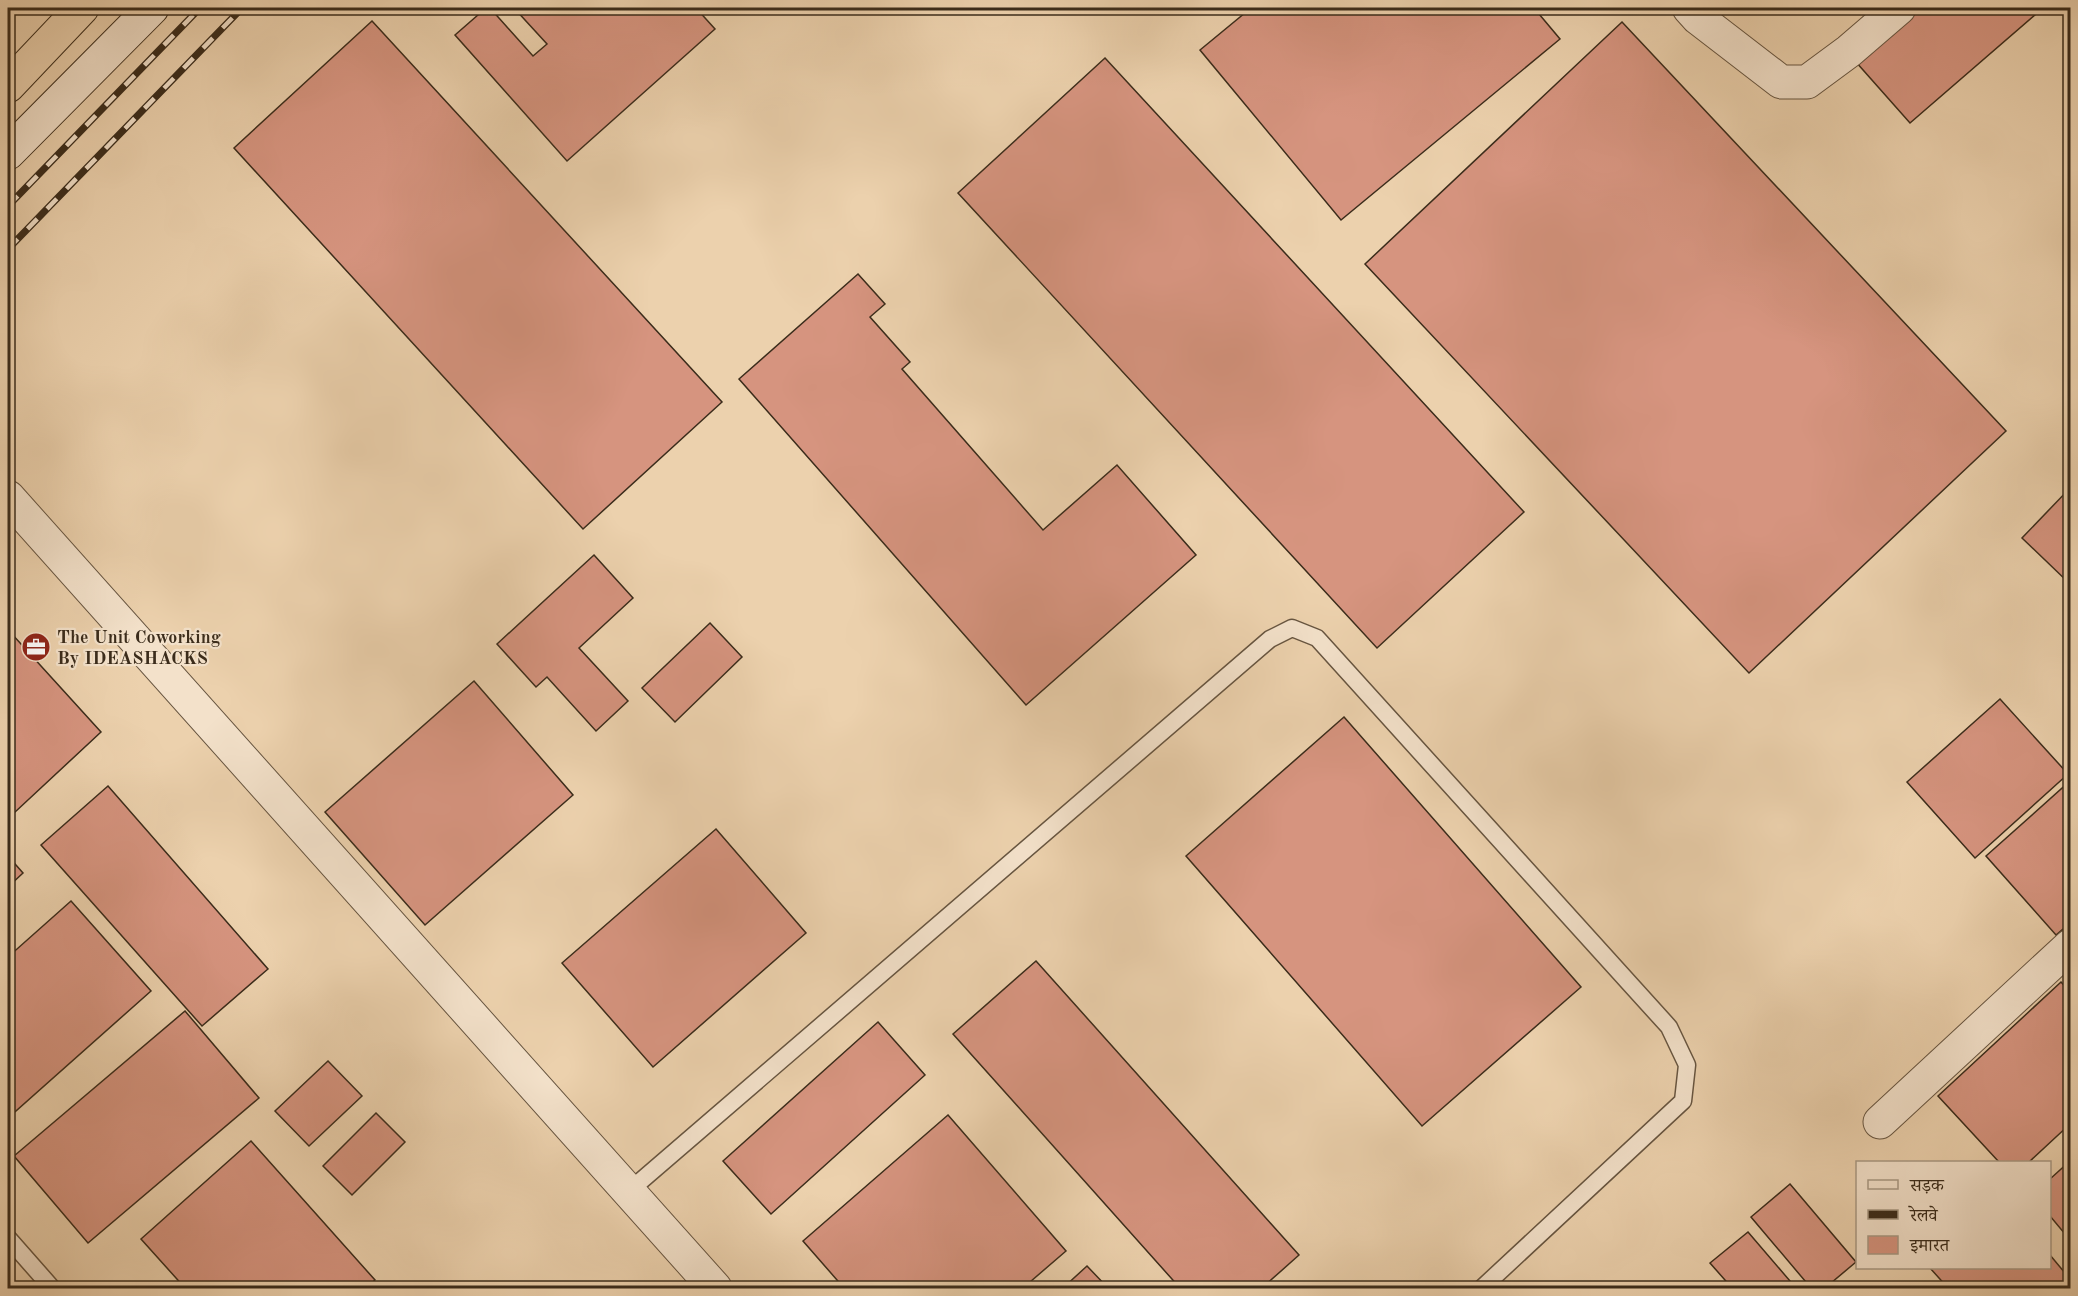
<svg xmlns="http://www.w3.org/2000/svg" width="2078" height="1296" font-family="'Old Standard TT','Noto Serif Devanagari',serif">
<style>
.building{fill:#d6947f;stroke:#3b2c1b;stroke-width:1.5}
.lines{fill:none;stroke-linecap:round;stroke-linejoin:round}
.lane-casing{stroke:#675540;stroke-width:19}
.street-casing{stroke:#675540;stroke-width:35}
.secondary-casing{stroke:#3b2c1b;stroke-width:35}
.highway-casing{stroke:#3b2c1b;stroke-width:35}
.lane{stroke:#f3e1ca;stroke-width:16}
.street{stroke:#f3e1ca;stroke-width:33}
.secondary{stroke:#f3e1ca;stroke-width:33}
.highway{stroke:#ecd1ad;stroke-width:33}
.rail-casing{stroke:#3b2c1b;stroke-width:7}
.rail{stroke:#f3e1ca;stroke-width:4.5;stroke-dasharray:14;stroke-linecap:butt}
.labels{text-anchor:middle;stroke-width:4.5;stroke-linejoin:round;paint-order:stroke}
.poi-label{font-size:18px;font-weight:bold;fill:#3b2c1b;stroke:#f3e1ca;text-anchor:start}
</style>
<rect width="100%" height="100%" fill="#ecd1ad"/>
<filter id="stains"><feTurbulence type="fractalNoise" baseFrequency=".00333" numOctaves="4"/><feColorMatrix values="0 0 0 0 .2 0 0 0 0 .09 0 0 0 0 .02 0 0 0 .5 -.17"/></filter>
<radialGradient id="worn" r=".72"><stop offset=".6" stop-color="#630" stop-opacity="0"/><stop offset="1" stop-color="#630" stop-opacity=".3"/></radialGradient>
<g class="building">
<polygon points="486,8 490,8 533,56 547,44 514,8 696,8 715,29 567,161 455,35"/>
<polygon points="1251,8 1534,8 1560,39 1341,220 1200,50"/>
<polygon points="1918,8 2043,8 1910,123 1856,62"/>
<polygon points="372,21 722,402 583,529 234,148"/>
<polygon points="1622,22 2006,431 1749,673 1365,264"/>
<polygon points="1105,58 1524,512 1377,648 958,193"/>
<polygon points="858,274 885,304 870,317 910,362 902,369 1043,530 1117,465 1196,555 1026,705 739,379"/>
<polygon points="2070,488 2070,584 2022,538"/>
<polygon points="594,555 633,598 579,648 628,701 596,731 547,677 536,687 497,644"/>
<polygon points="710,623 742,657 675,722 642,688"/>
<polygon points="11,633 101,732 14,813 8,806 8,636"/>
<polygon points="474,681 573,795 425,925 325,812"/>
<polygon points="2000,699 2068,774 1975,858 1907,782"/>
<polygon points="1344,717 1581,987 1422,1126 1186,856"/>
<polygon points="2070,781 2070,923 2056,935 1986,856"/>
<polygon points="108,786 268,969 202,1026 41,845"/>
<polygon points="716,829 806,933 653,1067 562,963"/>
<polygon points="8,856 23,873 8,887"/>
<polygon points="71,901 151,991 8,1118 8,957"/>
<polygon points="1036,961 1299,1255 1262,1288 1180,1288 953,1034"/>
<polygon points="2061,982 2070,992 2070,1124 2029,1162 1999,1162 1938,1096"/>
<polygon points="185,1011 259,1098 88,1243 14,1156"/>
<polygon points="878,1022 925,1075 771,1214 723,1161"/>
<polygon points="328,1061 362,1096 309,1146 275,1111"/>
<polygon points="376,1113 405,1142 352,1195 323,1166"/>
<polygon points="948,1115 1066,1251 1023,1288 844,1288 803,1241"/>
<polygon points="251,1141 375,1280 365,1288 185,1288 141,1239"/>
<polygon points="2070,1161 2070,1240 2050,1216 2050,1179"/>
<polygon points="1790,1184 1856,1262 1825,1288 1811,1288 1751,1217"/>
<polygon points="1748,1232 1796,1288 1732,1288 1710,1263"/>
<polygon points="2050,1255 2070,1279 2070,1288 1948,1288 1930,1268 2050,1268"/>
<polygon points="1087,1266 1108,1288 1063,1288"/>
</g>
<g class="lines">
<g class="lane-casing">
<g id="lane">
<polyline points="628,1192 1270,639 1292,628 1317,638 1669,1027 1687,1065 1683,1101 1482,1288"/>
<polyline points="8,1238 52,1288"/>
</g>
</g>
<g class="street-casing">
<g id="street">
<polyline points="1689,8 1698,18 1781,82 1807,82 1849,51 1899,8"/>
<polyline points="8,497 715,1288"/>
<polyline points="1880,1122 2070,946"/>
</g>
</g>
<g class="secondary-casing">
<polyline id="secondary" points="8,153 152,8"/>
</g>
<g class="highway-casing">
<polyline id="highway" points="8,86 82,8"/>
</g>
<use href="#lane" class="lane"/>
<use href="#street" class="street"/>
<use href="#secondary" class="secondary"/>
<use href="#highway" class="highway"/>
<g class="rail-casing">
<g id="rail">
<polyline points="8,206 200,8"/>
<polyline points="8,249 242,8"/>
</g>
</g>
<use href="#rail" class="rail"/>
</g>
<defs>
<g id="office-disc" transform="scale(1.5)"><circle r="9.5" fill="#8f2418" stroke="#f3e1ca"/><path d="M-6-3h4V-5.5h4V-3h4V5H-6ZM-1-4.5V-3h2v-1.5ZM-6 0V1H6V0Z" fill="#fff"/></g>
</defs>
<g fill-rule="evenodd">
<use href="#office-disc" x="36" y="647"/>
</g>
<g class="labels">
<g class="poi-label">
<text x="57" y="643">The Unit Coworking<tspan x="57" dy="21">By IDEASHACKS</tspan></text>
</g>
</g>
<rect width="2078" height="1296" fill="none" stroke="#ecd1ad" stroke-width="30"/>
<rect x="9" y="9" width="2060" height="1278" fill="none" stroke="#3b2c1b" stroke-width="3"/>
<rect x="15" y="15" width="2048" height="1266" fill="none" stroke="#3b2c1b" stroke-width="1.5"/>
<rect x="1856" y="1161" width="195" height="108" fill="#f3e1ca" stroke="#a99984" stroke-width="1.5"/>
<rect x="1868" y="1180" width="30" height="9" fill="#f3e1ca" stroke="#a99984" stroke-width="1.5"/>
<text x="1910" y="1191" font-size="18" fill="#3b2c1b">सड़क</text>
<rect x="1868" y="1210" width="30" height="9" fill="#3b2c1b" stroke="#a99984" stroke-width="1.5"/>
<text x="1910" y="1221" font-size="18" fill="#3b2c1b">रेलवे</text>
<rect x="1868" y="1236" width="30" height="18" fill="#d6947f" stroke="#a99984" stroke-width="1.5"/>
<text x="1910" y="1251" font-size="18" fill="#3b2c1b">इमारत</text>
<rect width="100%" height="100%" filter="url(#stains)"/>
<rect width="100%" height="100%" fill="url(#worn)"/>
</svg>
